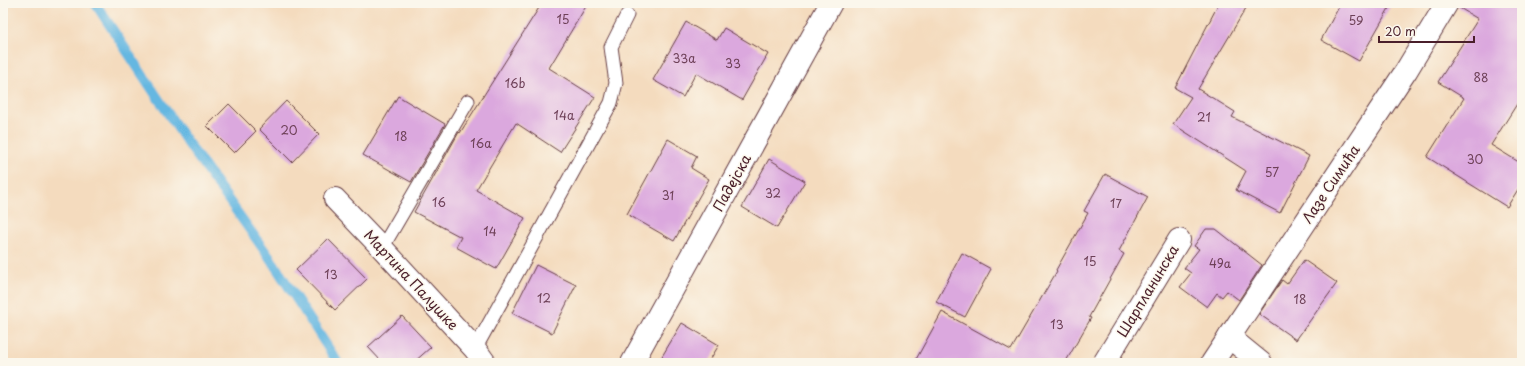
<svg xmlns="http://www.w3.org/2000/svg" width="1525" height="366" font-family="'Playpen Sans',sans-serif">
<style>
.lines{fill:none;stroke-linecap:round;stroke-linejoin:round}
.stream{stroke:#65b7e1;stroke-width:10}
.building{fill:#dba8de}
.lane-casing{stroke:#643b41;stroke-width:15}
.street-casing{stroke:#643b41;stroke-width:24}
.lane{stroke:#fff;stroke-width:13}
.street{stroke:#fff;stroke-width:22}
.labels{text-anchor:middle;stroke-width:3;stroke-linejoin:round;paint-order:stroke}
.number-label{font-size:12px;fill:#6e4158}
.street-label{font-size:14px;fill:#4a1f2b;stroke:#fbf7ec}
</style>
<rect width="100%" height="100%" fill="#fbf7ec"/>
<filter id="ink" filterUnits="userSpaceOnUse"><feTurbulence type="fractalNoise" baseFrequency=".025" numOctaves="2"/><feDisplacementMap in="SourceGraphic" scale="8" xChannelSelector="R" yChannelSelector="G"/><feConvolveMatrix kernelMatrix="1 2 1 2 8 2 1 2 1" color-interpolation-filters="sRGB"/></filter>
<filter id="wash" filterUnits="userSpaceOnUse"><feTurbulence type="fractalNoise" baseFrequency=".012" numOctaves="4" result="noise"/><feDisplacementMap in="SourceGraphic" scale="16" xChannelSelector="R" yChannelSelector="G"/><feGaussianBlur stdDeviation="0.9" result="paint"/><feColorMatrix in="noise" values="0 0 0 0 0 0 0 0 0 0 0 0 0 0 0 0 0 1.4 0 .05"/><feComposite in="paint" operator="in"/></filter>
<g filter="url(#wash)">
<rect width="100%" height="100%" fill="#f4dbbe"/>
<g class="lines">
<polyline class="stream" points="95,3 185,139 272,261 338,363"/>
</g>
<g id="blocks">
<g class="building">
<polygon points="542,3 588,3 549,68 595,97 560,152 516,123 476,190 525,218 496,269 456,247 461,237 414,212 459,132 460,133"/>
<polygon points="1219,3 1249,3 1198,89 1235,112 1232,117 1309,156 1280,213 1236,190 1246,171 1173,124 1191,97 1175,88"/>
<polygon points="1341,3 1392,3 1359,61 1321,40"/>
<polygon points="1459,3 1522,3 1522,96 1491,145 1522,164 1522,183 1507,207 1427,157 1464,98 1438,82 1478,19 1458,7"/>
<polygon points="686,22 717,40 724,28 768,54 742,100 696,73 683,97 653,80"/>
<polygon points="398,96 445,124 411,182 363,155"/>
<polygon points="286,101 319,134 292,162 259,129"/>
<polygon points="229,104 256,131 234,153 207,126"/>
<polygon points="668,139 697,156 691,168 709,179 674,241 627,214"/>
<polygon points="769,159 805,181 777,228 742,207"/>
<polygon points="1105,174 1148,197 1119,251 1124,254 1089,317 1091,318 1065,363 914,363 942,312 1011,350 1057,271 1056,270 1088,213 1084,211"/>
<polygon points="1206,229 1216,229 1262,265 1239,300 1227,291 1222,297 1217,293 1207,307 1180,287 1191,273 1184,268 1199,249 1194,246"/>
<polygon points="328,239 367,279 335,310 296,270"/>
<polygon points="962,253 991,269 965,317 936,302"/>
<polygon points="1304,260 1337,283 1296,340 1259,314 1282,280 1287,284"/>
<polygon points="536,265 576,285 552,333 512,313"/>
<polygon points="402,316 431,347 413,363 383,363 368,347"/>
<polygon points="682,323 719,345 708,363 658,363"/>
</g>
</g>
</g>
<g filter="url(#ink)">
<use href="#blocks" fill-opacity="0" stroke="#643b41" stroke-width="1"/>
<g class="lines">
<g class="lane-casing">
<g id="lane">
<polyline points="382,248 468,101"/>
<polyline points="475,349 611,103 616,83 611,47 627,15"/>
</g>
</g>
<g class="street-casing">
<g id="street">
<polyline points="335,199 382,248 475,349 485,363"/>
<polyline points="1229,337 1261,363"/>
<polyline points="632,363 831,3"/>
<polyline points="1104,363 1179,240"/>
<polyline points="1212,363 1406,71 1447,3"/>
</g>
</g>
<use href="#lane" class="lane"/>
<use href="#street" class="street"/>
</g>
</g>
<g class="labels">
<g class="number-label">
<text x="563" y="24">15</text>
<text x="1356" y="25">59</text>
<text x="684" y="63">33a</text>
<text x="733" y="68">33</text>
<text x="1481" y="82">88</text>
<text x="515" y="88">16b</text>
<text x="564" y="120">14a</text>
<text x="1204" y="122">21</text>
<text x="289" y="135">20</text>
<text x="401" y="141">18</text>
<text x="481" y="148">16a</text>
<text x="1475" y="164">30</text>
<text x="1272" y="177">57</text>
<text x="773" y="198">32</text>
<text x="668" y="200">31</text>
<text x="439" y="207">16</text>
<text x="1116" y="208">17</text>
<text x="490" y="236">14</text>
<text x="1090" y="266">15</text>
<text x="1220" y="268">49a</text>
<text x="331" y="279">13</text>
<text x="544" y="303">12</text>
<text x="1300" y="304">18</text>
<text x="1057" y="329">13</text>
</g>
<g class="street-label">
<text transform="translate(732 183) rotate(-61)" y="5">Падејска</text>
<text transform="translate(1331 184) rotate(-56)" y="5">Лазе Симића</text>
<text transform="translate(411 280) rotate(47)" y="5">Мартина Палушке</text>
<text transform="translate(1148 291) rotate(-59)" y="5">Шарпланинска</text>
</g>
</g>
<rect width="1525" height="366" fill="none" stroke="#fbf7ec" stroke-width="16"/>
<path d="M1379 36v6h95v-6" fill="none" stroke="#4a1f2b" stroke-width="2"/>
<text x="1385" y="36" font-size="12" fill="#4a1f2b" stroke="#fbf7ec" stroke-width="3" paint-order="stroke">20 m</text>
</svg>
